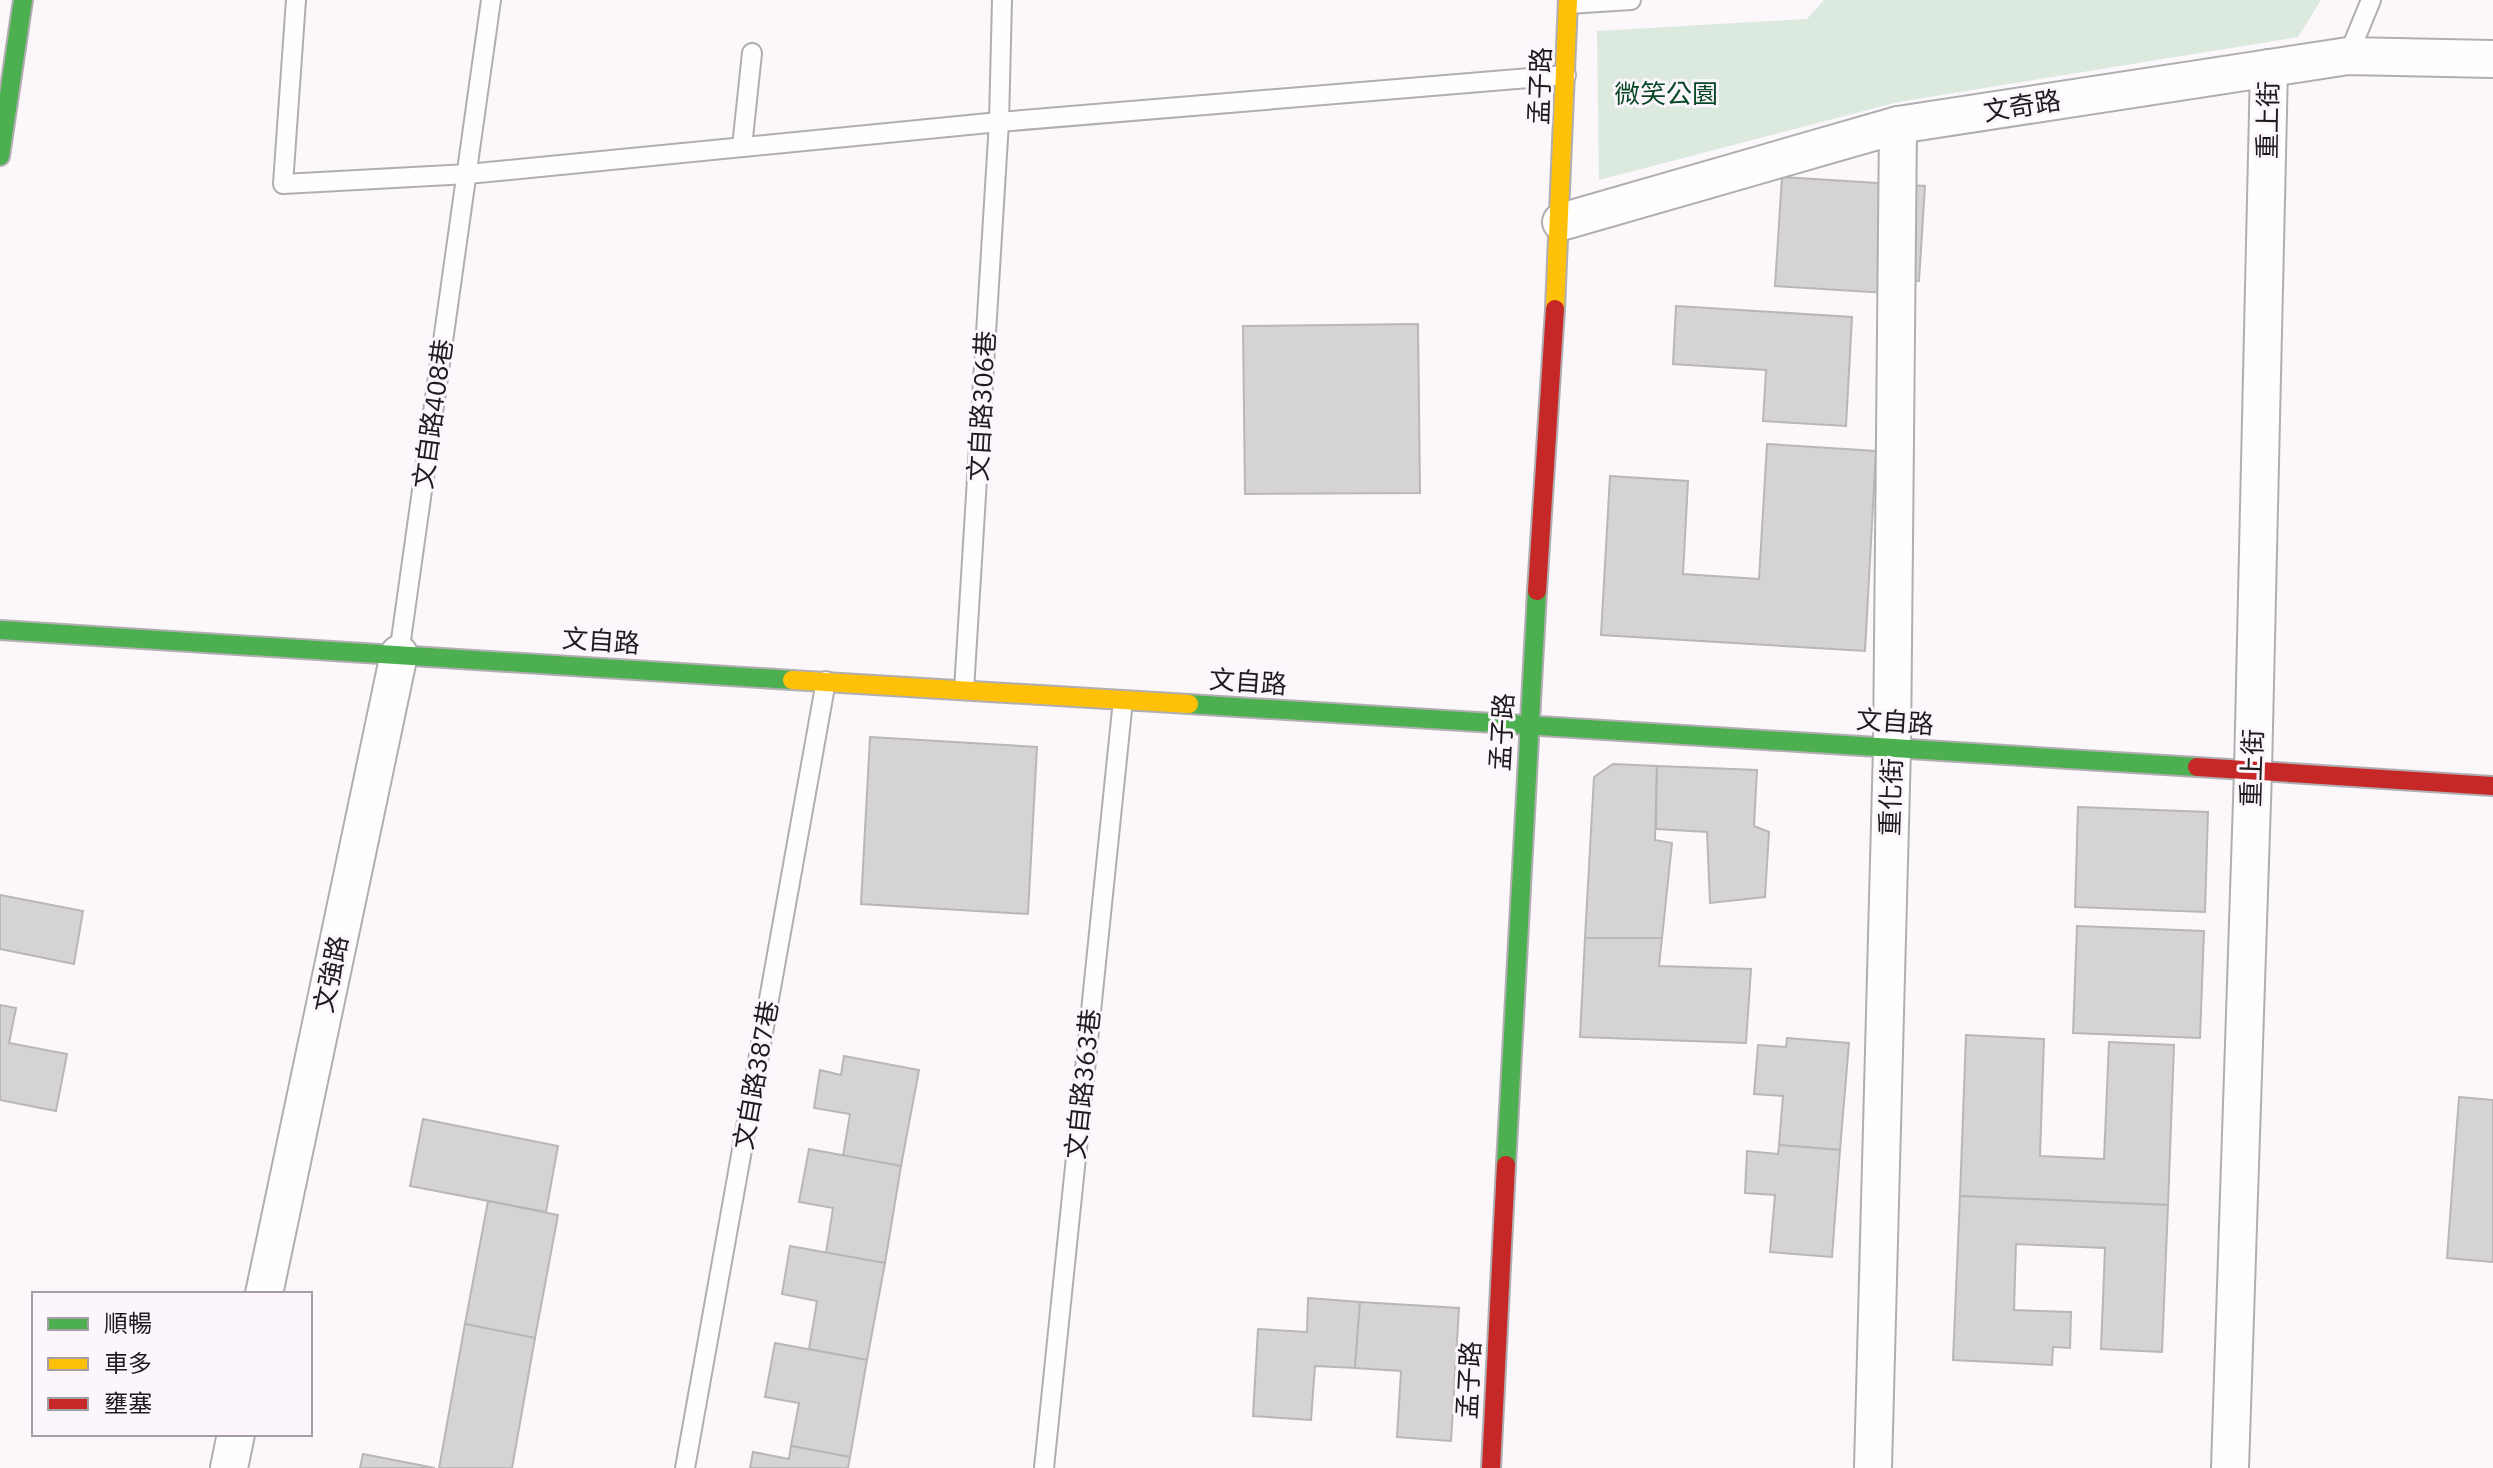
<svg xmlns="http://www.w3.org/2000/svg" width="2493" height="1468" font-family="'IBM Plex Sans','Noto Sans TC',sans-serif">
<style>
.green{fill:#dbe9df}
.building{fill:#d6d3d4;stroke:#b8b6b7;stroke-width:2}
.lines{fill:none;stroke-linecap:round;stroke-linejoin:round}
.lane-casing{stroke:#b1aeb1;stroke-width:22}
.street-casing{stroke:#b1aeb1;stroke-width:40}
.fast-casing{stroke:#b1aeb1;stroke-width:22}
.slow-casing{stroke:#b1aeb1;stroke-width:22}
.jam-casing{stroke:#b1aeb1;stroke-width:22}
.lane{stroke:#fefefe;stroke-width:18}
.street{stroke:#fefefe;stroke-width:36}
.fast{stroke:#4caf50;stroke-width:18}
.slow{stroke:#ffc107;stroke-width:18}
.jam{stroke:#c62828;stroke-width:18}
.labels{text-anchor:middle;stroke-width:6;stroke-linejoin:round;paint-order:stroke}
.street-label{font-size:26px;fill:#1d1b1d;stroke:#fcf6fc}
.park-label{font-size:26px;fill:#074826;stroke:#fcf6fc}
</style>
<rect width="100%" height="100%" fill="#fbf7fb"/>
<polygon class="green" points="1824,0 2321,0 2298,37 1898,102 1599,180 1597,31 1807,19"/>
<g class="building">
<polygon points="1782,177 1925,186 1919,281 1888,279 1887,293 1775,286"/>
<polygon points="1676,306 1852,317 1846,426 1763,421 1766,370 1673,364"/>
<polygon points="1418,324 1420,493 1245,494 1243,326"/>
<polygon points="1767,444 1876,451 1865,651 1601,635 1610,476 1688,481 1683,574 1759,579"/>
<polygon points="870,737 1037,747 1028,914 861,904"/>
<polygon points="1613,764 1657,766 1655,840 1672,843 1662,938 1585,938 1594,777"/>
<polygon points="1657,766 1757,770 1754,826 1769,832 1765,897 1710,903 1707,832 1656,829"/>
<polygon points="2078,807 2208,812 2205,912 2075,907"/>
<polygon points="0,895 83,911 74,964 0,949"/>
<polygon points="2077,926 2204,931 2200,1038 2073,1033"/>
<polygon points="1585,938 1662,938 1659,966 1751,969 1746,1043 1580,1037"/>
<polygon points="0,1005 16,1008 9,1043 67,1054 56,1111 0,1100"/>
<polygon points="1966,1035 2044,1039 2040,1156 2104,1159 2109,1042 2174,1045 2168,1205 1960,1196"/>
<polygon points="1787,1038 1849,1043 1840,1150 1779,1145 1783,1096 1754,1094 1758,1045 1786,1047"/>
<polygon points="844,1056 919,1070 901,1166 843,1156 850,1114 814,1108 820,1070 841,1075"/>
<polygon points="2459,1097 2493,1100 2493,1262 2447,1258"/>
<polygon points="423,1119 558,1146 546,1212 410,1186"/>
<polygon points="1779,1145 1840,1150 1832,1257 1770,1252 1775,1195 1745,1193 1747,1151 1778,1154"/>
<polygon points="809,1149 901,1166 885,1263 826,1253 833,1208 799,1202"/>
<polygon points="1960,1196 2168,1205 2162,1352 2101,1349 2105,1248 2016,1244 2014,1310 2071,1312 2070,1348 2053,1347 2052,1365 1953,1360"/>
<polygon points="488,1201 558,1215 535,1338 465,1324"/>
<polygon points="790,1246 885,1263 867,1360 809,1349 817,1301 782,1294"/>
<polygon points="1308,1298 1360,1302 1355,1368 1315,1366 1311,1420 1253,1416 1258,1329 1307,1332"/>
<polygon points="1360,1302 1459,1308 1451,1441 1397,1437 1401,1371 1355,1368"/>
<polygon points="465,1324 535,1338 512,1468 439,1468"/>
<polygon points="775,1343 867,1360 850,1457 791,1446 799,1403 765,1397"/>
<polygon points="791,1446 850,1457 848,1468 750,1468 753,1452 789,1459"/>
<polygon points="363,1454 435,1468 360,1468"/>
</g>
<g class="lines">
<g class="lane-casing">
<g id="lane">
<polyline points="296,0 283,184 468,174 999,122 1566,75"/>
<polyline points="1568,4 1631,0"/>
<polyline points="2348,56 2371,0"/>
<polyline points="742,147 752,53"/>
<polyline points="399,654 491,0"/>
<polyline points="964,690 999,122 1002,0"/>
<polyline points="685,1468 826,681"/>
<polyline points="1044,1468 1123,700"/>
</g>
</g>
<g class="street-casing">
<g id="street">
<polyline points="1561,222 1898,125 2348,56 2493,59"/>
<polyline points="264,1294 399,654"/>
<polyline points="229,1468 236,1434"/>
<polyline points="1873,1468 1892,748 1898,125"/>
<polyline points="2230,1468 2253,771 2269,68"/>
</g>
</g>
<g class="fast-casing">
<g id="fast">
<polyline points="0,156 23,0"/>
<polyline points="0,630 792,680"/>
<polyline points="1189,704 2197,767"/>
<polyline points="1506,1165 1537,591"/>
</g>
</g>
<g class="slow-casing">
<g id="slow">
<polyline points="1555,309 1568,0"/>
<polyline points="792,680 1189,704"/>
</g>
</g>
<g class="jam-casing">
<g id="jam">
<polyline points="1537,591 1555,309"/>
<polyline points="2197,767 2493,786"/>
<polyline points="1491,1468 1506,1165"/>
</g>
</g>
<use href="#lane" class="lane"/>
<use href="#street" class="street"/>
<use href="#fast" class="fast"/>
<use href="#slow" class="slow"/>
<use href="#jam" class="jam"/>
</g>
<g class="labels">
<g class="street-label">
<text transform="translate(1540 86) rotate(-88)" y="9">孟子路</text>
<text transform="translate(2022 106) rotate(-9)" y="9">文奇路</text>
<text transform="translate(2268 120) rotate(-89)" y="9">重上街</text>
<text transform="translate(982 406) rotate(-87)" y="9">文自路306巷</text>
<text transform="translate(433 414) rotate(-82)" y="9">文自路408巷</text>
<text transform="translate(601 641) rotate(4)" y="9">文自路</text>
<text transform="translate(1248 682) rotate(4)" y="9">文自路</text>
<text transform="translate(1895 722) rotate(4)" y="9">文自路</text>
<text transform="translate(1502 732) rotate(-87)" y="9">孟子路</text>
<text transform="translate(2252 768) rotate(-88)" y="9">重上街</text>
<text transform="translate(1891 797) rotate(-88)" y="9">重化街</text>
<text transform="translate(331 974) rotate(-78)" y="9">文強路</text>
<text transform="translate(756 1075) rotate(-80)" y="9">文自路387巷</text>
<text transform="translate(1083 1084) rotate(-84)" y="9">文自路363巷</text>
<text transform="translate(1469 1380) rotate(-87)" y="9">孟子路</text>
</g>
<g class="park-label">
<text x="1666" y="103">微笑公園</text>
</g>
</g>
<rect x="32" y="1292" width="280" height="144" fill="#fcf6fc" stroke="#a39ea3" stroke-width="2"/>
<rect x="48" y="1318" width="40" height="12" fill="#4caf50" stroke="#a39ea3" stroke-width="2"/>
<text x="104" y="1332" font-size="24" fill="#1d1b1d">順暢</text>
<rect x="48" y="1358" width="40" height="12" fill="#ffc107" stroke="#a39ea3" stroke-width="2"/>
<text x="104" y="1372" font-size="24" fill="#1d1b1d">車多</text>
<rect x="48" y="1398" width="40" height="12" fill="#c62828" stroke="#a39ea3" stroke-width="2"/>
<text x="104" y="1412" font-size="24" fill="#1d1b1d">壅塞</text>
</svg>
